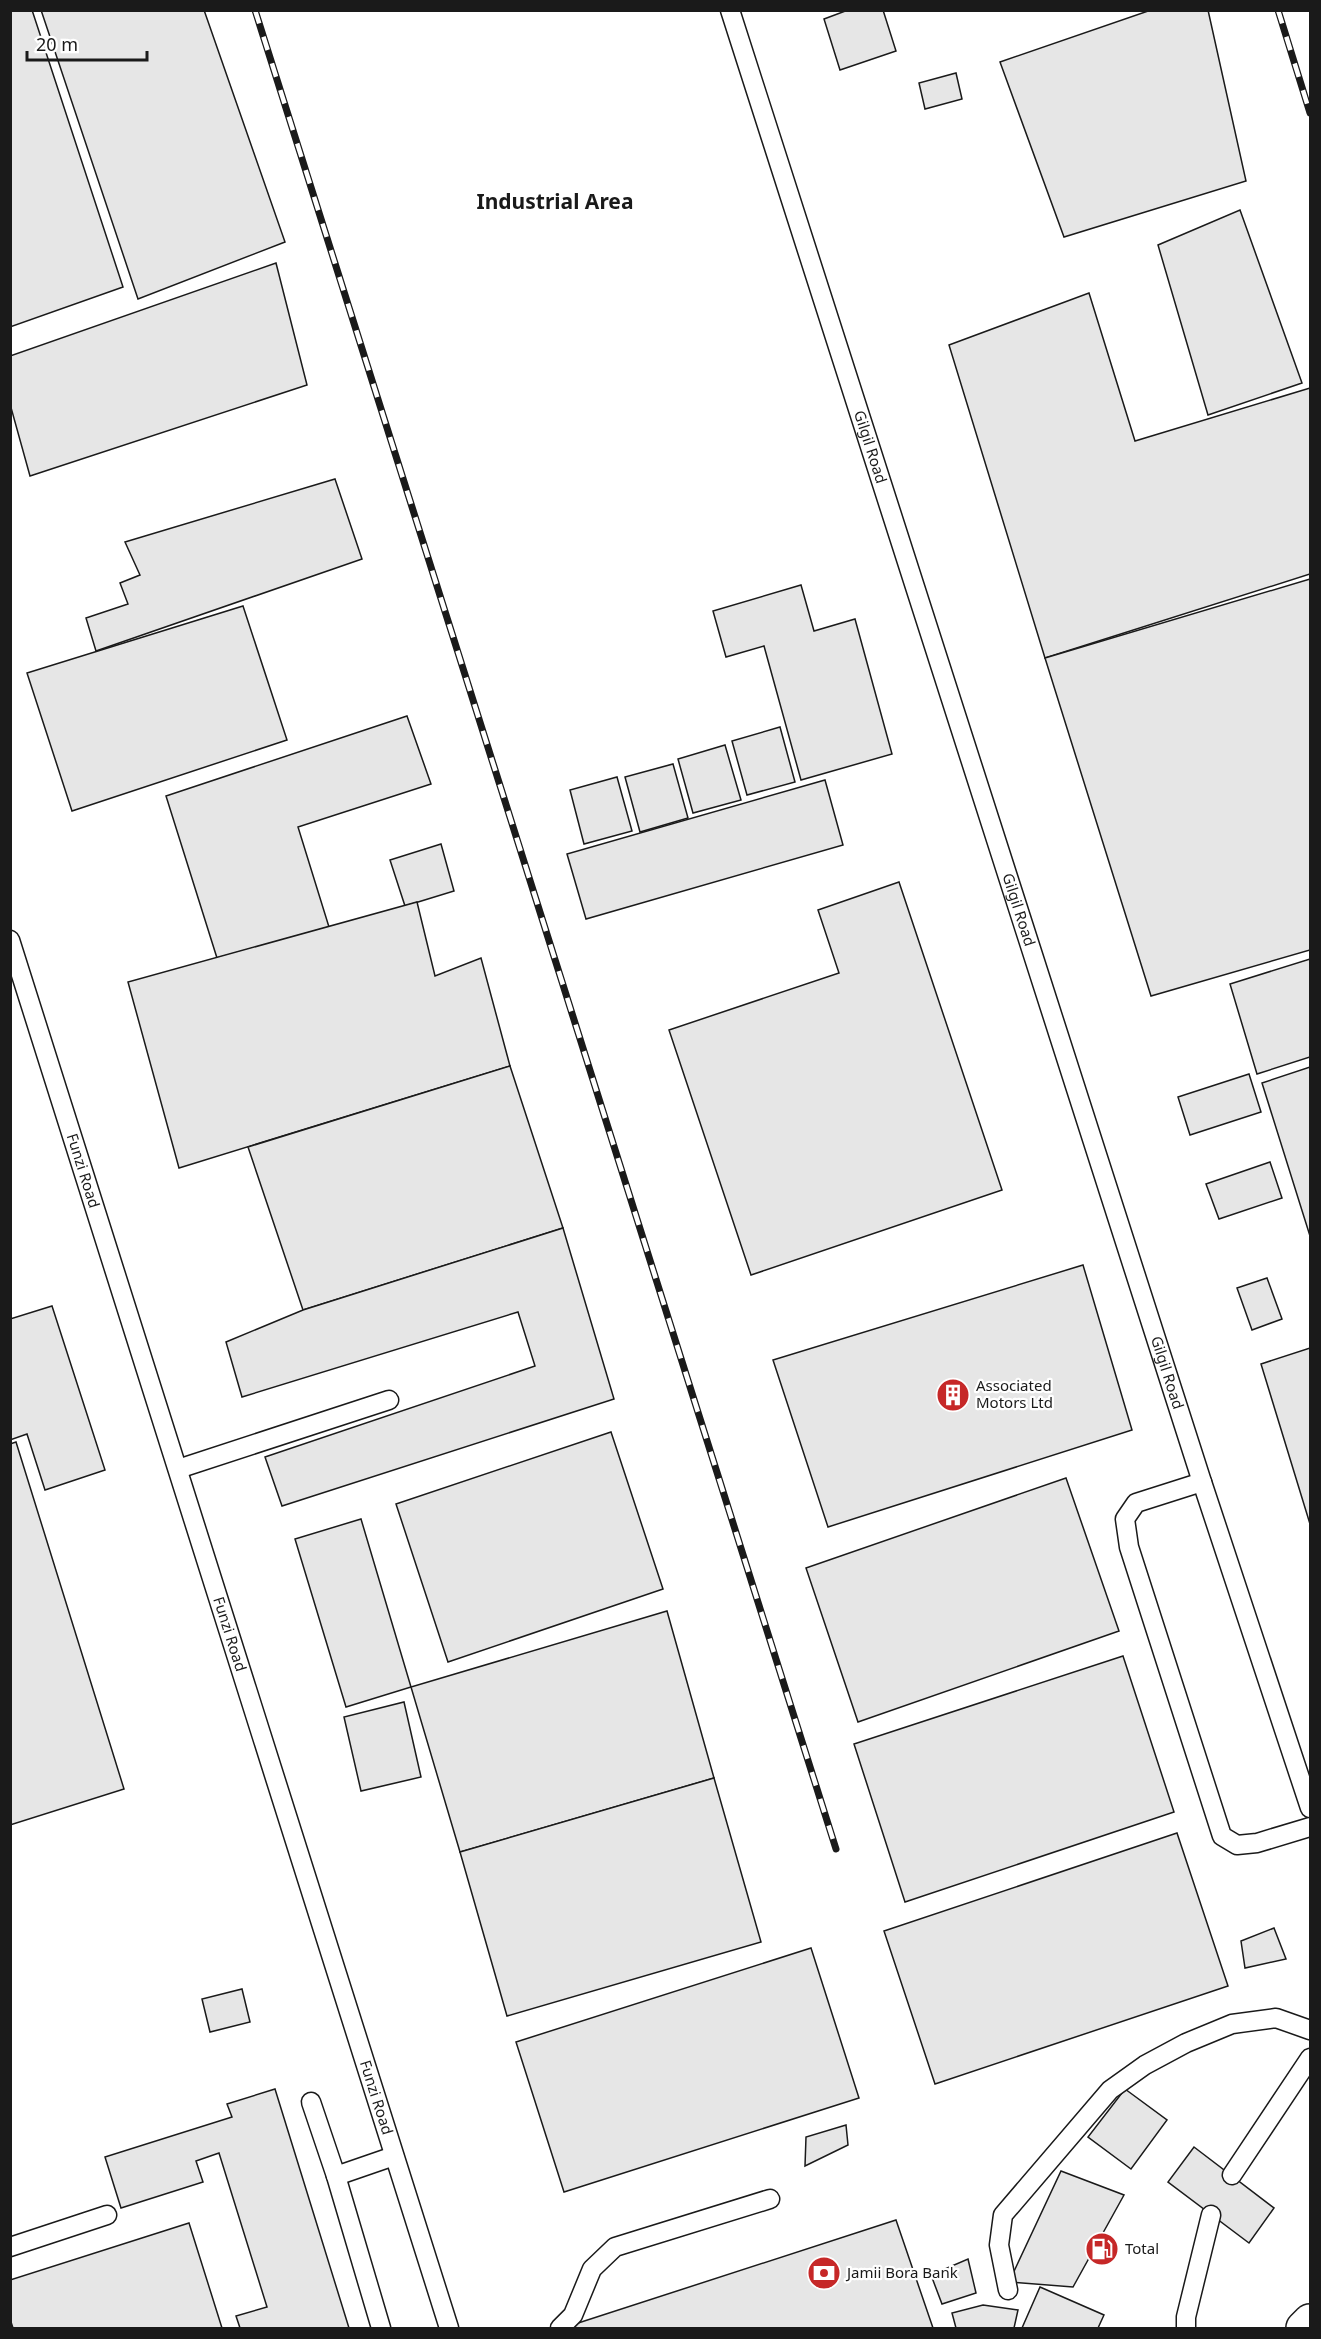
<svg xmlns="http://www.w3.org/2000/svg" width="1321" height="2339" font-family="'Noto Sans',sans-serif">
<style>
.building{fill:#e6e6e6;stroke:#1a1a1a;stroke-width:1.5}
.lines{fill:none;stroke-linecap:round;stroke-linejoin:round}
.lane-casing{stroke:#1a1a1a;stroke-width:21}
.secondary-casing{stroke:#1a1a1a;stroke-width:36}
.lane{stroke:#fff;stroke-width:18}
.secondary{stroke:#fff;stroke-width:33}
.rail-casing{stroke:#1a1a1a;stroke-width:7}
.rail{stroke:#fff;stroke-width:4.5;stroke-dasharray:14;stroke-linecap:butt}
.labels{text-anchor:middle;stroke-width:4.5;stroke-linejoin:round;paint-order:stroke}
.street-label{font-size:15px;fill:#1a1a1a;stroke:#fff}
.poi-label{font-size:15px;fill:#1a1a1a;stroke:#fff;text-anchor:start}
.district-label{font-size:21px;font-weight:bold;fill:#1a1a1a;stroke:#fff}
</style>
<rect width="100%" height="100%" fill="#fff"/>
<g class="building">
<polygon points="10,10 32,10 123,287 10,327"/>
<polygon points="41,10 204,10 285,242 138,299"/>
<polygon points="848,10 883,10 896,51 840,70 824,19"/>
<polygon points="1151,10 1208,10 1246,181 1064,237 1000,62"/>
<polygon points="956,73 962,99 925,109 919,83"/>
<polygon points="1240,210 1302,383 1208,415 1158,245"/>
<polygon points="276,263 307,385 30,476 10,404 10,356"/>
<polygon points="1089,293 1135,441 1310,388 1310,574 1045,658 949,345"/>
<polygon points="335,479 362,559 96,651 86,618 128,604 120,583 140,575 125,542"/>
<polygon points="1310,579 1310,950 1151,996 1045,658"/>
<polygon points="801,585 814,631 855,619 892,754 801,780 764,646 726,657 713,611"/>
<polygon points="243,606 287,740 72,811 27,673"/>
<polygon points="407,716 431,784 298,827 329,927 217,958 166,796"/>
<polygon points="780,727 795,782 747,795 732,741"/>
<polygon points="725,745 741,800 693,813 678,759"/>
<polygon points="673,764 688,818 640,832 625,777"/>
<polygon points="617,777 632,831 584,844 570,790"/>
<polygon points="825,780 843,845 586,919 567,854"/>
<polygon points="441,844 454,891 405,906 390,860"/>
<polygon points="899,882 1002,1190 751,1275 669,1030 839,973 818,910"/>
<polygon points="417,902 435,976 481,958 510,1066 179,1168 128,982"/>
<polygon points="1310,959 1310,1057 1257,1074 1230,984"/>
<polygon points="510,1066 563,1228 303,1310 248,1147"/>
<polygon points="1310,1067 1310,1236 1262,1083"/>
<polygon points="1249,1074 1261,1112 1190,1135 1178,1097"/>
<polygon points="1270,1162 1282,1198 1219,1219 1206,1184"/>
<polygon points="563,1228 614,1399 282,1506 265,1457 535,1366 518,1312 242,1397 226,1342 303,1310"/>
<polygon points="1083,1265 1132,1430 828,1527 773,1360"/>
<polygon points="1267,1278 1282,1319 1252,1330 1237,1288"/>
<polygon points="52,1306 105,1470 45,1490 27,1434 10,1440 10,1319"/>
<polygon points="1310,1348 1310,1524 1261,1364"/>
<polygon points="611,1432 663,1589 448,1662 396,1504"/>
<polygon points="16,1442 124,1789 10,1825 10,1444"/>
<polygon points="1066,1478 1119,1631 858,1722 806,1568"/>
<polygon points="361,1519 411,1687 346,1707 295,1539"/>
<polygon points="667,1611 714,1778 460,1852 411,1687"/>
<polygon points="1123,1656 1174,1812 905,1902 854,1744"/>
<polygon points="404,1702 421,1777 361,1791 344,1717"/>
<polygon points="714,1778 761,1942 507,2016 460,1852"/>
<polygon points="1177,1833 1228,1986 935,2084 884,1931"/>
<polygon points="1274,1928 1286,1959 1245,1968 1241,1941"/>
<polygon points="811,1948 859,2098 564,2192 516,2042"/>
<polygon points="242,1989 250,2022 210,2032 202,1999"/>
<polygon points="275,2089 349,2328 240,2328 236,2316 267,2307 219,2153 196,2161 203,2182 121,2208 105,2157 232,2117 227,2104"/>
<polygon points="1125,2089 1167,2120 1131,2169 1088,2137"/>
<polygon points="846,2125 848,2145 805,2166 806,2137"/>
<polygon points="1194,2147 1274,2208 1249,2243 1168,2182"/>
<polygon points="1061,2171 1124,2195 1073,2287 1009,2282"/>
<polygon points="896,2220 933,2328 573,2328 572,2325"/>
<polygon points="189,2223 222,2328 13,2328 10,2319 10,2280"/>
<polygon points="968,2259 976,2293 942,2304 931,2275"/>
<polygon points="1040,2287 1104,2315 1098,2328 1022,2328"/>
<polygon points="983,2305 1018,2310 1014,2328 956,2328 952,2313"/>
</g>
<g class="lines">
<g class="lane-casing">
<g id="lane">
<path id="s1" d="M730 10 1202 1482 1310 1808"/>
<path id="s2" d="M10 940 449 2328"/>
<polyline points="178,1469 389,1400"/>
<polyline points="1202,1482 1136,1503 1125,1519 1129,1547 1222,1836 1237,1845 1257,1843 1310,1827"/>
<polyline points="311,2102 336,2176"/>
<polyline points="1232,2175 1310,2058"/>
<polyline points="10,2247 107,2215"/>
<polyline points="1008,2290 999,2245 1003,2215 1110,2090 1145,2065 1186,2043 1232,2024 1276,2018 1310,2030"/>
<polyline points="381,2328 336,2176 394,2156"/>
<polyline points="560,2328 573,2315 592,2269 615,2247 770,2199"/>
<polyline points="1186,2328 1186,2317 1211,2215"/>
</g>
</g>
<g class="secondary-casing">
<polyline id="secondary" points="1303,2328 1310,2321"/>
</g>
<use href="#lane" class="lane"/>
<use href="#secondary" class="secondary"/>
<g class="rail-casing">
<g id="rail">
<polyline points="255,10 836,1849"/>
<polyline points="1278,10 1310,113"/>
</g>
</g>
<use href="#rail" class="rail"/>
</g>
<defs>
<g id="building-disc" transform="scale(1.725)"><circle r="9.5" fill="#c62828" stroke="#fff"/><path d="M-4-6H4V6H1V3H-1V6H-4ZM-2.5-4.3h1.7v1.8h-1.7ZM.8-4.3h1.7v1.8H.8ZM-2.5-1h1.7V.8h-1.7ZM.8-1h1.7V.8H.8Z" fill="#fff"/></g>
<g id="fuel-disc" transform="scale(1.725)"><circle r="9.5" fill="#c62828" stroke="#fff"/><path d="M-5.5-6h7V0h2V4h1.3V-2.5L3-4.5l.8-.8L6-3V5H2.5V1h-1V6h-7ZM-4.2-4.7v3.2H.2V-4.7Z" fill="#fff"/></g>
<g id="bank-disc" transform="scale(1.725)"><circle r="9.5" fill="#c62828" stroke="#fff"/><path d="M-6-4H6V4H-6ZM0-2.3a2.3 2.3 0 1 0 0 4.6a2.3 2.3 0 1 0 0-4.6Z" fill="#fff"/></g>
</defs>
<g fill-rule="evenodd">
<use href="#building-disc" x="953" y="1395"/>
<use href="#fuel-disc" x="1102" y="2249"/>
<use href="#bank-disc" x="824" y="2273"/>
</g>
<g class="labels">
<g class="street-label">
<text dy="5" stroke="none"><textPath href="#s1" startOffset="459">Gilgil Road</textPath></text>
<text dy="5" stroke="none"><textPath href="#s1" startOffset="945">Gilgil Road</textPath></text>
<text dy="5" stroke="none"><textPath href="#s2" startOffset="242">Funzi Road</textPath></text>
<text dy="5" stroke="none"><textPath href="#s1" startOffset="1431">Gilgil Road</textPath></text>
<text dy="5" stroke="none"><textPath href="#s2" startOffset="728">Funzi Road</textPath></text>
<text dy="5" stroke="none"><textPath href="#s2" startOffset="1214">Funzi Road</textPath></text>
</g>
<g class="poi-label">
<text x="976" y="1391">Associated<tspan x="976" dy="17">Motors Ltd</tspan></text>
<text x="1125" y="2254">Total</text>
<text x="847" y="2278">Jamii Bora Bank</text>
</g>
<g class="district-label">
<text x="555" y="209">Industrial Area</text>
</g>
</g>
<rect width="1321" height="2339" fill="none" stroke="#1a1a1a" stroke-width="24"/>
<path d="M27 51v9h120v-9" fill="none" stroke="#1a1a1a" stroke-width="3"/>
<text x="36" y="51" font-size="18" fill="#1a1a1a" stroke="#ffffff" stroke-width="4.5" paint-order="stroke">20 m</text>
</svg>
